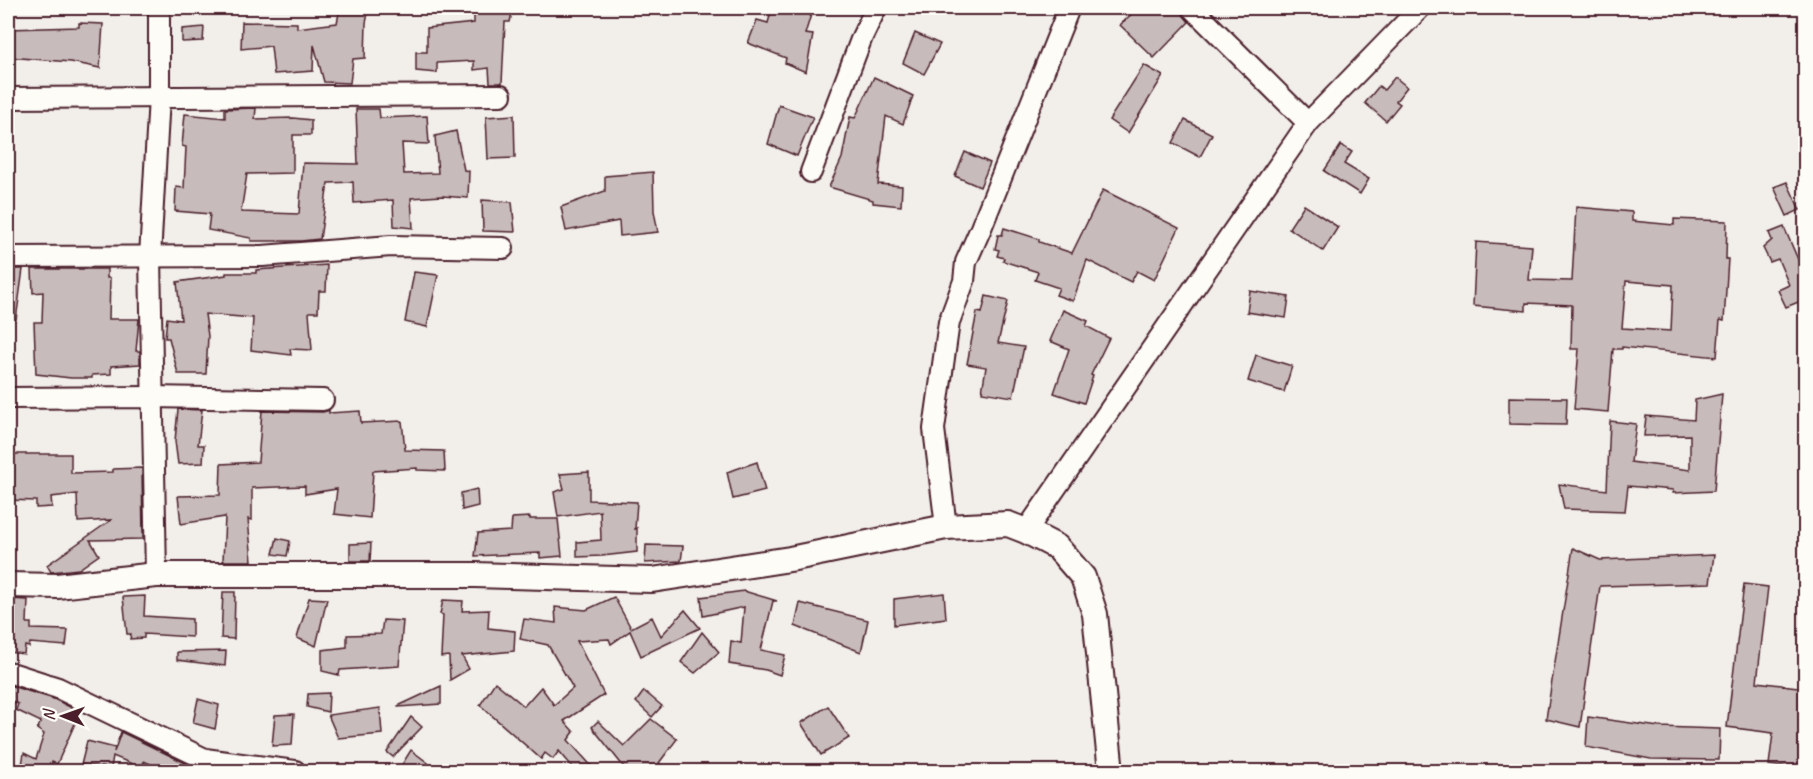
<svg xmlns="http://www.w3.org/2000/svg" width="1813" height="779" font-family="Caveat,sans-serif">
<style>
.building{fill:#c8bbbb;stroke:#4a1f2b;stroke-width:1.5;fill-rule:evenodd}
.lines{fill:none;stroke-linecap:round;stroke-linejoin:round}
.minor-casing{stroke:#4a1f2b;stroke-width:24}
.tertiary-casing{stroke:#4a1f2b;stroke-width:28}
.minor{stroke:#fdfcf7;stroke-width:20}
.tertiary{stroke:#fdfcf7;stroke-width:24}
</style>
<rect width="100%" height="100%" fill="#f2efeb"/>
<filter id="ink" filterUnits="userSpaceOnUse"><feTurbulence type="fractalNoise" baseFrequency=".0167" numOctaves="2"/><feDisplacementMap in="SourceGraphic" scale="12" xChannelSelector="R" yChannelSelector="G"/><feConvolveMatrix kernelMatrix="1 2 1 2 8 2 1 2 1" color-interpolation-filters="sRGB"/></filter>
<g filter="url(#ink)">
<g class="building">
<polygon points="340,8 369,8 366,23 365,58 353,59 350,83 324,82 314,45 313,71 274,74 271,46 241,49 242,22 297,23 297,28 337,23"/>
<polygon points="513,8 510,22 505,22 502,83 490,83 489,68 474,70 474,61 437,63 437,73 416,71 416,52 427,52 427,28 474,23 474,10"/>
<polygon points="772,8 813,8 805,34 813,35 806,72 785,63 786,58 748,43 757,20 768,23"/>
<polygon points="1138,8 1178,8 1189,22 1154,58 1120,25"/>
<polygon points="79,23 103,24 100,68 71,62 8,57 8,29 79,27"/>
<polygon points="204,27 203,41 182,42 182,29"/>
<polygon points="915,33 940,44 924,74 903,63"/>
<polygon points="1144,65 1163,76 1128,133 1109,120"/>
<polygon points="874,77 913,96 903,124 886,116 878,184 902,186 901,206 873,203 873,200 829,187 842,158 850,117 855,118"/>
<polygon points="1395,77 1407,87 1396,101 1400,104 1386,121 1365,103 1379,86 1384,90"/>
<polygon points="779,105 813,117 797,156 768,144"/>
<polygon points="256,108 255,119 293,118 311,120 311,135 293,135 293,173 247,174 241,212 299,214 303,163 358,164 356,109 379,109 380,118 427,116 429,144 402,143 404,174 438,173 435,136 456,131 464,170 469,171 468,198 442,196 411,198 413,228 394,226 393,200 354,203 353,182 328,183 320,239 301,241 251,241 251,238 208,230 210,214 175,211 176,187 184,188 186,147 182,146 185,114 225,118 225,109"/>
<polygon points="514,115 515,158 488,159 486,117"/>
<polygon points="1185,120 1212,134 1200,157 1173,143"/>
<polygon points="1341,145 1352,152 1344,164 1369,179 1360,194 1324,171"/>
<polygon points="965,152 990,163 980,187 955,176"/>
<polygon points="653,172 654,211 658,232 620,236 619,221 566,231 561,207 605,191 605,176"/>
<polygon points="1787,182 1800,210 1787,216 1774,187"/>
<polygon points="1103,190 1179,228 1154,280 1137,271 1131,282 1087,260 1073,301 1056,295 1059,288 1035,280 1038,272 1003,261 1004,258 997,256 999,250 995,249 998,235 1002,235 1004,228 1039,239 1039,242 1072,253"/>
<polygon points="482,200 512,202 515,232 483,231"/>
<polygon points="1304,205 1338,227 1323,251 1289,228"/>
<path d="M1576 207 1632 212V221L1674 225V219L1727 221 1726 259H1728L1724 321 1720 320 1717 357 1622 347V349H1613L1608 412 1574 409 1579 349H1571L1572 305 1526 303V311L1473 306 1476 242 1532 246 1529 280 1572 281ZM1626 281 1673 285 1671 331 1622 328Z"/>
<polygon points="1784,227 1806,278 1806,299 1786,307 1778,290 1789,285 1778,259 1770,262 1763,248 1772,240 1769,233"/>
<polygon points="327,265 326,291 319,291 318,312 309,312 312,350 290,349 291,355 251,350 253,318 205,314 208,336 206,374 178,374 169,338 165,338 167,318 181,320 177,282 226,275 226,273 256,273 256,270"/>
<polygon points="8,269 23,269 16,320 8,319"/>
<polygon points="32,269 107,269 107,278 110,278 109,319 139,319 136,351 140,351 140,364 111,366 111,374 92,375 92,378 71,378 36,374 34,322 42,322 43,292 33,293"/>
<polygon points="414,272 438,275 427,327 405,322"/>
<polygon points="1250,291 1289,297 1286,318 1247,312"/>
<polygon points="986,296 1008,301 998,343 1024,347 1013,397 982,392 986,367 967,364 977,312 982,313"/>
<polygon points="1063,310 1088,321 1086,326 1109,338 1091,375 1093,376 1084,403 1054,393 1069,349 1050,341"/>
<polygon points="1256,355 1292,366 1284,392 1248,381"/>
<polygon points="1722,394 1714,491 1673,493 1673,490 1628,486 1625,511 1564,509 1559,484 1607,490 1610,421 1636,424 1631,462 1690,470 1690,435 1644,436 1646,416 1694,420 1695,400"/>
<polygon points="1509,397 1567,398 1566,425 1509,424"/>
<polygon points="178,409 202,410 198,445 204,445 203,463 178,464 175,441"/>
<polygon points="329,410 329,413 360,411 361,423 402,421 405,450 444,451 445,471 417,470 417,468 373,471 370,518 334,514 337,489 305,494 305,486 252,488 252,520 248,519 252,561 223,561 225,517 181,524 178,496 220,495 221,464 258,462 262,411 323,412"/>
<polygon points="8,454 71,454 71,473 113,472 113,469 142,468 143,539 90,540 99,555 79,569 51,572 47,565 111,520 78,522 77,494 51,497 52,507 36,508 36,501 8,500"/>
<polygon points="757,462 765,491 733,499 727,472"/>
<polygon points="589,472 589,500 637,502 635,529 637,528 637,552 602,556 577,557 577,542 601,540 600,511 558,517 554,492 564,489 560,474"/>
<polygon points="477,489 478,506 462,510 461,493"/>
<polygon points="530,517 530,519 558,519 562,556 540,558 540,553 475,556 478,533 511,531 512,518"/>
<polygon points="277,538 290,541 287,556 273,554"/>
<polygon points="371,543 370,561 350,561 350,544"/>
<polygon points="646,545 683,546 681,561 645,563"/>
<polygon points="1573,548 1600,560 1714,555 1710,583 1600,586 1580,727 1546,719"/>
<polygon points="1744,584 1768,587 1757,682 1806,688 1806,769 1769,765 1773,733 1727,727"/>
<polygon points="744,591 777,601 773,601 761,650 785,655 780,675 766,670 729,664 731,641 741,643 744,607 703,616 701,597"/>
<polygon points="223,592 235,592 234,639 221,638"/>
<polygon points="944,593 946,618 894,625 894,599"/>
<polygon points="145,596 144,616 192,619 192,637 144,634 144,638 130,639 131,634 127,634 123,597"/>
<polygon points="614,597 631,628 652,617 661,636 685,610 700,628 641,656 630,631 611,644 609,639 577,641 604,695 564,721 574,732 568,740 596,771 576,771 559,751 553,759 545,753 541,759 480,705 495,682 524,706 541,687 554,705 573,688 548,645 520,639 524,619 556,623 555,607 586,610"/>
<polygon points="309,598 327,599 316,646 297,638"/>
<polygon points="8,599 28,600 27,623 31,623 31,629 68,630 66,646 30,643 29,647 25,646 24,654 8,652"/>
<polygon points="443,600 463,601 462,611 489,610 488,628 515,631 514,651 462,656 469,669 450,680 449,656 441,657 443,615 440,614"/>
<polygon points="800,603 868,620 861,652 795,626"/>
<polygon points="383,620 403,621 399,666 340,670 339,675 322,671 322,650 347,647 347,635 381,634"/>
<polygon points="702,632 719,652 695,673 681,662"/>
<polygon points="226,651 225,666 177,660 177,652"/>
<polygon points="8,685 54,699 80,712 57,764 52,762 51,767 61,771 21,771 24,753 36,759 44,734 37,729 41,722 16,710 18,704 8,699"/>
<polygon points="441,686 441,704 398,707 398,706"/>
<polygon points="644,691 662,706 652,717 636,702"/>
<polygon points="329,693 328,712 307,707 308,694"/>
<polygon points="198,699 219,705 215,729 193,723"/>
<polygon points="828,706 849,738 821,755 801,723"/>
<polygon points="380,708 382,734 338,738 328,715"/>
<polygon points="294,714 292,745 272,746 275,715"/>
<polygon points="411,717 422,727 393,757 387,752"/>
<polygon points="1588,717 1659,727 1720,729 1719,760 1651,759 1586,747"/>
<polygon points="651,719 677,739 659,763 668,771 627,771 592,727 598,721 624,746"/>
<polygon points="121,732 200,770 207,771 166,771 144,761 142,768 113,756 111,768 81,765 87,741 115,748 114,752"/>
<polygon points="411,750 428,763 422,771 398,771"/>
</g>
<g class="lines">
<g class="minor-casing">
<g id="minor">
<polyline points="1192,8 1308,123"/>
<polyline points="8,98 501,95"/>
<polyline points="811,172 862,37 876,8"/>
<polyline points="8,257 262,256 391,246 503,248"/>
<polyline points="8,398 152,397 323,400"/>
<polyline points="946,527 934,429 949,322 964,281 966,262 981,228 1069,8"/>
<polyline points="1026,531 1308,123 1420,8"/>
<polyline points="156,575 150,257 159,97 159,8"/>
<polyline points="8,672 58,688 205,759 295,771"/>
</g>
</g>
<g class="tertiary-casing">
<polyline id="tertiary" points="8,585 57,586 156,575 475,575 652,580 790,559 946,527 1008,524 1026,531 1057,547 1083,577 1095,614 1111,772"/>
</g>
<use href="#minor" class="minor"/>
<use href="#tertiary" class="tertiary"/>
</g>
</g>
<rect width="1813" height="779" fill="none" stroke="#fdfcf7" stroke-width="30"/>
<rect x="15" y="15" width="1783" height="749" fill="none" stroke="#4a1f2b" stroke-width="2" filter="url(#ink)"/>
<g transform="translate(63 716) rotate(271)" stroke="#fdfcf7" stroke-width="4.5" paint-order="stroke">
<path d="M0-4.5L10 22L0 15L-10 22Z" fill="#4a1f2b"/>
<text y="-9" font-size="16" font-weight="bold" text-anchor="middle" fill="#4a1f2b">N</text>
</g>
</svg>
